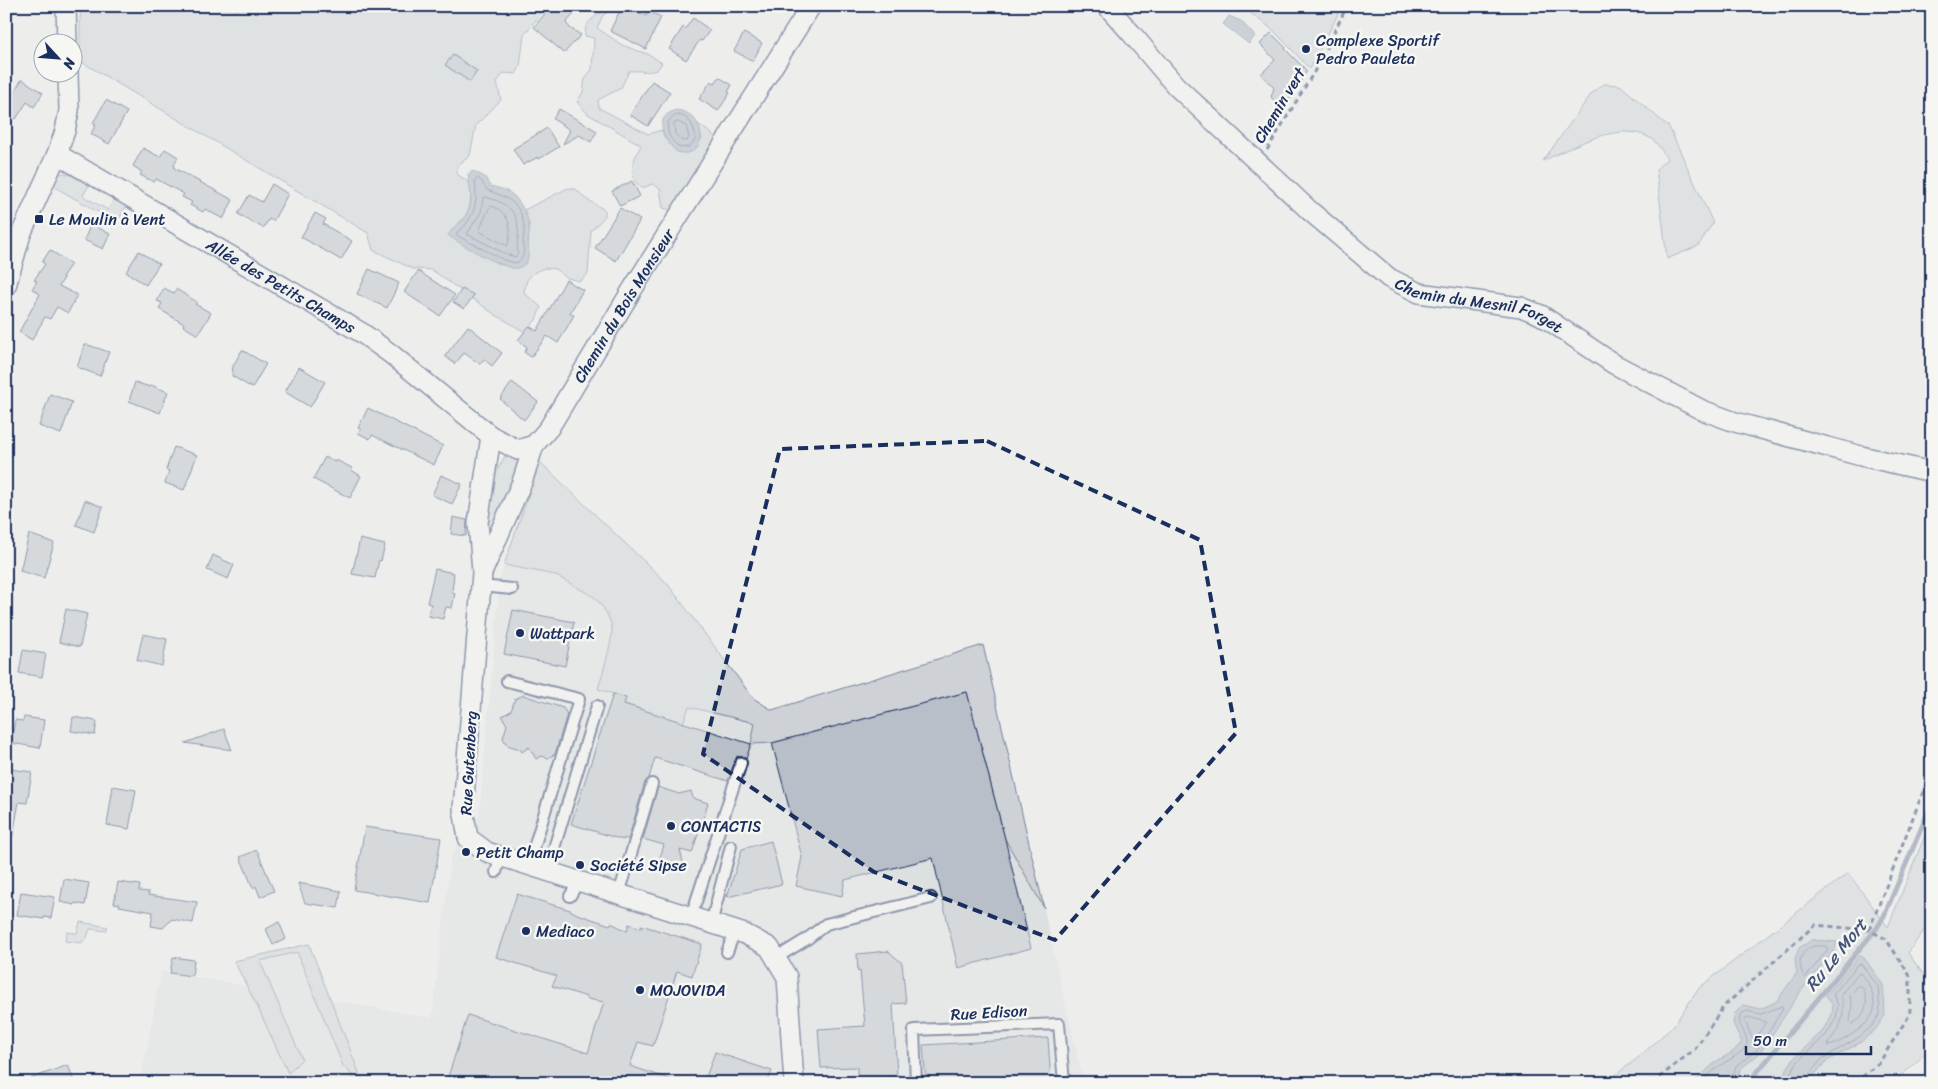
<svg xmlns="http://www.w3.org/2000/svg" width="1938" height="1089" font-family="Sriracha,sans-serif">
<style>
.built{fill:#dde0e1}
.green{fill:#ced2d7;stroke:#74809a}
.water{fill:#a5acbc;stroke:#6e7a96}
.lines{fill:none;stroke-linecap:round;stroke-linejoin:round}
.shore{stroke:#526184;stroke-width:1}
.stream{stroke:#6e7a96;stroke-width:5}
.building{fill:#b9bfc8;stroke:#1b2f5e}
.service-casing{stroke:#1b2f5e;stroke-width:14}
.minor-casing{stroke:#1b2f5e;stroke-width:22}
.path{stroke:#1b2f5e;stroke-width:3;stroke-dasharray:5 4;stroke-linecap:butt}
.service{stroke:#f6f6f2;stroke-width:10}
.minor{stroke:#f6f6f2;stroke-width:19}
.marked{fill:none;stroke:#1b2f5e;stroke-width:4;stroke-dasharray:10 6;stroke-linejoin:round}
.poi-dot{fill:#1b2f5e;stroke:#f6f6f2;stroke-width:2}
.labels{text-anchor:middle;stroke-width:5;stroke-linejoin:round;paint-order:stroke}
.poi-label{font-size:16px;fill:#1b2f5e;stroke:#f6f6f2;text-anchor:start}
.street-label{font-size:16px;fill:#1b2f5e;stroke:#f6f6f2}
.water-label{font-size:18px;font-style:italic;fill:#44547a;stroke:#f6f6f2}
</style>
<rect width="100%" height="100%" fill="#edeeec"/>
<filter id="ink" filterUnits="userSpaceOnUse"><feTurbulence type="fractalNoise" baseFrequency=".02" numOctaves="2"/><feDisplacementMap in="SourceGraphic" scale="10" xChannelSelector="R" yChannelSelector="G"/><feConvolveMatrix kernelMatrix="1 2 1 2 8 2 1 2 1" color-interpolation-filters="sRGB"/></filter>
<g filter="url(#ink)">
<polygon class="built" points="540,462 667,583 753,698 772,710 983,645 1084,1083 140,1083 161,971 247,986 234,961 309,944 331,1000 432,1018 451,854 479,816 500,577"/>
<g class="green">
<path d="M82 6H220L233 11 240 9 241 6H547L524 35 520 67 516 74 504 73 497 82 501 100 476 125 470 156 458 165 457 174 470 183C472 200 471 215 456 225L483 255 502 265 528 249 529 225 524 210 568 188 576 189 586 199 605 210V216L591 231 588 274 580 281 567 278 555 269 545 268 535 272 527 280 524 293 541 307 536 320 525 332 494 314 432 270 413 269 373 250 368 233 80 61V18Z"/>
<path d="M609 6H618L603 15 597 28 622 45 650 55 662 63 657 70C647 73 639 70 629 71L621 88 598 100 599 108 648 134 662 130 665 139 685 153 691 152 702 139 698 124 711 133 719 142 673 211 663 208 660 189 653 184 642 188C625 177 634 159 641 145L588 114 577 102 583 92 585 79 592 69 594 38 585 36C584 19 599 16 609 6Z"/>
<polygon points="1241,6 1342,6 1310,69 1273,30"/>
<path d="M1604 84 1620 85 1669 127 1713 223 1698 246 1667 259 1656 169 1667 159C1663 153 1657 141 1650 138 1618 120 1573 147 1543 161L1592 93Z"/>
<polygon points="60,173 69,174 89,185 83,196 108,210 114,199 126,206 117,223 53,186"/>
<polygon points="505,456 521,459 489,546 484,519 491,482"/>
<path d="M540 462 667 583 753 698 772 710 983 645 1044 908 1005 839 967 692 772 743 751 744 755 723 689 707 683 723 624 704 626 698 598 689C602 674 611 647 612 632 613 620 602 605 594 597L555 575 504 565Z"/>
<polygon points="1932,818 1932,919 1908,953 1932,986 1932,1048 1893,1083 1808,1083 1825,1062 1861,1042 1883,985 1864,958 1860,955 1833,1006 1832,1015 1822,1032 1794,1058 1778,1083 1735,1083 1740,1069 1749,1062 1801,991 1835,949 1837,942 1812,940 1795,959 1797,973 1776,1002 1760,1009 1744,1005 1733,1023 1742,1042 1733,1052 1717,1061 1693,1083 1605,1083 1639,1057 1673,1026 1700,987 1848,873 1888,927"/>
<polygon points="80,922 108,927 106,931 90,929 87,938 81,943 65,941 67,932 77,933"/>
<polygon points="309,944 363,1083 354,1083 351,1074 343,1066 297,952 260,961 302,1059 288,1073 258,1008 234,961"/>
</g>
<g class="water">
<polygon points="1229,16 1241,21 1255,36 1249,44 1223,24"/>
<path d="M676 110C708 112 709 161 677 152 663 140 652 117 676 110Z"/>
<path d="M473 171 485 177 490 186C498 188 509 190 515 197 522 205 529 217 529 228 530 233 528 238 528 243 528 253 531 265 517 268 507 271 456 242 448 235L456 225 463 221 470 207 471 196 468 174Z"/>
<polygon points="1812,940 1837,942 1835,949 1801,991 1760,1053 1740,1069 1735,1083 1693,1083 1717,1061 1733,1052 1742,1042 1733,1023 1735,1013 1744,1005 1760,1009 1776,1002 1797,973 1795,959 1799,948"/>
<polygon points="1860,955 1864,958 1883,985 1885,1015 1876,1029 1861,1042 1825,1062 1808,1083 1778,1083 1794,1058 1822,1032 1832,1015 1833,1006 1826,995"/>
</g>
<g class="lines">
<g class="shore">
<path d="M677 115C691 116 694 127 696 139L689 147 680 148C671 140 666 134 668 122Z"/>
<polygon points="678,122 686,126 689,137 687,141 682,141 675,134 674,124"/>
<path d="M478 178 482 182 487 190C508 198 521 202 524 227 525 232 523 237 523 243 523 253 526 257 516 263L504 260 456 235C458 229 463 229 466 224 477 210 477 197 475 181Z"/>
<path d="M486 197C502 202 517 208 518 229 519 237 516 245 518 254L515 257 506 254 467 234 481 212 483 198Z"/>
<path d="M492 206C509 212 514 230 507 246L479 231 489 208Z"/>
<path d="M1814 946H1826L1828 949 1807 976 1804 977C1797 962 1799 952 1814 946Z"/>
<path d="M1858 974H1862C1870 985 1875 996 1874 1010 1872 1024 1841 1043 1829 1046L1828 1042C1842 1028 1846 1014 1841 995Z"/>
<path d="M1858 986H1861C1871 1000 1866 1016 1852 1024L1850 1022 1852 1006 1850 996Z"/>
<polygon points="1748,1017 1766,1022 1755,1039 1752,1038 1745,1021"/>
<path d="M1701 1083C1706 1077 1712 1072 1718 1067 1725 1061 1748 1052 1747 1041 1746 1031 1737 1026 1740 1015L1746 1011 1761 1014 1782 1006 1783 1009 1757 1050 1736 1066 1731 1083"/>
<polyline points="1784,1083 1798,1061 1826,1035 1836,1018 1838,1005 1833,995 1858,964 1861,964 1878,986 1880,1014 1872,1026 1858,1038 1822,1059 1806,1078 1805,1083"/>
</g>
<polyline class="stream" points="1748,1083 1877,928 1884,916 1932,803"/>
</g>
<g class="building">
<polygon points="551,6 581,6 566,23 570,28 581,35 564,53 534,27"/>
<polygon points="622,6 626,6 646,16 648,11 661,17 646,49 610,31"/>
<polygon points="693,18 710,30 702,41 700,40 686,60 669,49 683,27 685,29"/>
<polygon points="744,33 762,43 753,61 734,51"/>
<polygon points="1271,33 1286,48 1285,49 1307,71 1283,110 1271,97 1274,88 1261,74 1275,60 1260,44"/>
<polygon points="453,55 477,71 470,82 445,65"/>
<polygon points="719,77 732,85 728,92 730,93 718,111 699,99 711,81 715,83"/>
<polygon points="22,79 43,93 34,107 27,102 16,119 6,113 6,105"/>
<polygon points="652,81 670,92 648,126 630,115"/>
<polygon points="106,100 127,112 109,144 91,134 96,124 93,123"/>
<polygon points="559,109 597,131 591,142 579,135 563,144 570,130 553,119"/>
<polygon points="547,128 559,147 539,159 538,157 523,165 513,149"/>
<polygon points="143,148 160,157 165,149 178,157 174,165 175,165 174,168 233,200 223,219 205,209 203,212 190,205 192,202 182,197 184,194 156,179 154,182 140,175 142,172 133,166"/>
<polygon points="632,181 640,196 620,206 612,191"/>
<polygon points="272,184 288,194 273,221 269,219 263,228 238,214 249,195 262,202"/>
<polygon points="620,208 640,220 616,261 595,248"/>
<polygon points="315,213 326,219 323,224 352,241 341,260 301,237"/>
<polygon points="91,224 110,234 103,249 84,240"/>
<polygon points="50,250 71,264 62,277 64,278 59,286 77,295 68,313 57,307 50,319 45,317 32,340 19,332 40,294 32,289 37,281 34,280 45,264 42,262"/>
<polygon points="139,251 159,264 146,285 126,272"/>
<polygon points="369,269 399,283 387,308 357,294"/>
<polygon points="418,271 455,295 440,316 404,292"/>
<polygon points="566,280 583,290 570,313 574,315 558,343 547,336 531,357 524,352 527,347 518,340 529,326 537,331"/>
<polygon points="164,288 174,293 176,289 197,302 195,304 211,313 198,335 183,326 184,324 159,309 162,303 157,301"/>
<polygon points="462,289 474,295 464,309 453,302"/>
<polygon points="468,326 502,353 492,366 484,359 480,364 464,353 455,364 445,356"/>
<polygon points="85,344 109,352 100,376 77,367"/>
<polygon points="242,350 266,364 252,388 232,376 233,366"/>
<polygon points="299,367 325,382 310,407 285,392"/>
<polygon points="135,382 150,387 151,385 168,392 160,413 129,401"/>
<polygon points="512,382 538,402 524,420 500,399"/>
<polygon points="50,394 72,402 61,434 39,426"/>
<polygon points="368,408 443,446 434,465 372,435 370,439 358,433 361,429 358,428"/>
<polygon points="174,447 197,455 184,490 165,483 169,471 166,470"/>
<polygon points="325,457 335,462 336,460 352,468 351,470 361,476 350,498 313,479"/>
<polygon points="441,475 462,484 452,504 432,495"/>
<polygon points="85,500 103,507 94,532 76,525"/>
<polygon points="453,517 467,520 466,536 451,534"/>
<polygon points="29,534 54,543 44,578 20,571"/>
<polygon points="360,539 385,545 381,561 379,560 375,578 352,574"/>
<polygon points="213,555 234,565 228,579 207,570"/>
<polygon points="435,569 454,573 452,593 455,593 452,608 446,607 443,619 428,616 431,604 427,603"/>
<polygon points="66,609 87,614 80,647 59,642"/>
<polygon points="513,610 574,622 565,666 504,654"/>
<polygon points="143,634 167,639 162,666 137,660"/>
<polygon points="23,650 46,654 42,677 19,673"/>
<polygon points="967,692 1005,839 1031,948 958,968 933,858 845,880 842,896 796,886 802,857 772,743"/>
<polygon points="613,694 626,698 624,704 751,744 746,759 737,756 728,781 655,758 649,778 645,782 628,840 624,838 623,840 571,824"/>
<polygon points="523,695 563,708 567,714 555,754 548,758 541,756 536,759 529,747 522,752 520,749 507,745 503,738 507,725 502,716 511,711 515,699"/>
<polygon points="24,717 44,720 40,748 11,743 15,720 23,721"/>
<polygon points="73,717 97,721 95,735 71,731"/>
<polygon points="224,729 232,750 185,743"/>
<polygon points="10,769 32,772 27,803 19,802 13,836 6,835 6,794"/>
<polygon points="113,786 136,790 129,829 107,825"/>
<polygon points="658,787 679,794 691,791 693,798 708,803 692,853 680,850 684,866 656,870 664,845 643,839"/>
<polygon points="365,827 441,838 430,903 354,890"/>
<polygon points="771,841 782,884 727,897 742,849"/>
<polygon points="257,850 274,891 260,897 256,886 253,888 240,857"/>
<polygon points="64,879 89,883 85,905 75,903 75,905 60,902"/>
<polygon points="118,882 140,885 139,891 149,892 148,895 197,902 193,923 172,919 163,928 151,926 153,912 119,906 120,904 114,903"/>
<polygon points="298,883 341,891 338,908 305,903"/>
<polygon points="21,892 55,897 51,918 44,917 44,919 17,915"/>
<polygon points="517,894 570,910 577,914 610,925 611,923 627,931 629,924 641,928 641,925 702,944 692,976 677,971 653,1046 638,1042 630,1066 673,1080 673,1083 446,1083 468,1015 588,1053 604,1002 587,999 587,997 552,986 557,976 496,957"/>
<polygon points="279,922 286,939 273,945 266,929"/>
<polygon points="888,951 902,963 906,1003 893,1004 897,1076 857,1079 857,1067 821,1068 818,1029 865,1026 860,971 858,972 857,954"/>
<polygon points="173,957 194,960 192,976 170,973"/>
<polygon points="1048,1038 1051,1083 926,1083 923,1045"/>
<polygon points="715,1052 772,1071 767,1083 704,1083"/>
<polygon points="68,1065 75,1083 24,1083 24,1081"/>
</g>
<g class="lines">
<g class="service-casing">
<g id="service">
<polyline points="481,586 512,589"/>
<polyline points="507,681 579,699 533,851 531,866"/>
<polyline points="496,872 501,857"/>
<polyline points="548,872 551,858 597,706"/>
<polyline points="619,894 652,784"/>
<polyline points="570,896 579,881"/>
<polyline points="691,917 741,763"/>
<polyline points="711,924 731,846"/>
<polyline points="727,952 735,931"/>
<polyline points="776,958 807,939 826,924 931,898"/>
<polyline points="916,1083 914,1030 1059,1024 1064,1083"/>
</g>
</g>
<g class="minor-casing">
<g id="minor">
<polyline points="66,6 67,42"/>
<path id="s1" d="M1107 6 1131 33 1176 86 1310 211 1389 278 1419 293 1521 307 1541 315 1614 364 1702 410 1735 422 1861 456 1932 472"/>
<path id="s2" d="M57 154 362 333 391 354 491 436 518 450 534 445 549 428 632 290 811 6"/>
<polyline points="6,286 21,234 57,154 65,131 69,111 68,72"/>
<polyline points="534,445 522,482 482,573 463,809 468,838 487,852 745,934 769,947 787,977 794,1083"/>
<polyline points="482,571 478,523 491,436"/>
</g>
</g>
<g class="path">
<polyline points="1267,150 1314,72 1347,6"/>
<polyline points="1869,930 1932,769"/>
<polyline points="1652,1083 1695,1049 1724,1006 1815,925 1869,930 1886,939 1910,976 1910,1014 1879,1063 1855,1083"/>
</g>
<use href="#service" class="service"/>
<use href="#minor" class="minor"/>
</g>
</g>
<path d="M0 0H1938V1089H0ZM987 441 1200 540 1236 733 1055 940 874 872 703 754 780 449Z" fill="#edeeec" fill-opacity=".55" fill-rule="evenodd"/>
<path class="marked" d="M987 441 1200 540 1236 733 1055 940 874 872 703 754 780 449Z"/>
<g class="poi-dot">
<circle cx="1306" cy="49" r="5"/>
<rect x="34" y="214" width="10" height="10" rx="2.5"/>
<circle cx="520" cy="633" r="5"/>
<circle cx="671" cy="826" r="5"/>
<circle cx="466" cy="852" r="5"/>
<circle cx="580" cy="865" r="5"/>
<circle cx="526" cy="931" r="5"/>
<circle cx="640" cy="990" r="5"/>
</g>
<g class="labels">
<g class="poi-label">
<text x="1316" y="46">Complexe Sportif<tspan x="1316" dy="18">Pedro Pauleta</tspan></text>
<text x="49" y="225">Le Moulin à Vent</text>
<text x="530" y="639">Wattpark</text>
<text x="681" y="832">CONTACTIS</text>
<text x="476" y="858">Petit Champ</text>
<text x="590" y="871">Société Sipse</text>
<text x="536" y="937">Mediaco</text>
<text x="650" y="996">MOJOVIDA</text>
</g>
<g class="street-label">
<text transform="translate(1279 105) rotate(-59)" y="6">Chemin vert</text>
<text dy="6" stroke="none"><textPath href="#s2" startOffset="260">Allée des Petits Champs</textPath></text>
<text dy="6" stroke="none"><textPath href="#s2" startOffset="732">Chemin du Bois Monsieur</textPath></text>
<text dy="6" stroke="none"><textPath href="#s1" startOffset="488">Chemin du Mesnil Forget</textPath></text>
<text transform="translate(468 763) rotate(-87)" y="6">Rue Gutenberg</text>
<text transform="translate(989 1012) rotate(-3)" y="6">Rue Edison</text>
</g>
<g class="water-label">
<text transform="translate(1836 955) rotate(-51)" y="6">Ru Le Mort</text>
</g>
</g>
<rect width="1938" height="1089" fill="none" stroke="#f6f6f2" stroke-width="25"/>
<rect x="12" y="12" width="1913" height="1064" fill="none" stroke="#1b2f5e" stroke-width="2" filter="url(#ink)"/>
<g transform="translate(58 58) rotate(116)"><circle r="24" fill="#f6f6f2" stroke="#9ea6b7"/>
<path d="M0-4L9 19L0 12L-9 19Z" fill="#1b2f5e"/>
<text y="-8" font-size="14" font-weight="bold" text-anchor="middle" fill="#1b2f5e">N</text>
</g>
<path d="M1746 1046v8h125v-8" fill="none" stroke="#1b2f5e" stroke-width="2.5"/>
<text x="1753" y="1046" font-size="15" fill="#1b2f5e" stroke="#f6f6f2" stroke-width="4" paint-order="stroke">50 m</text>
</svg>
